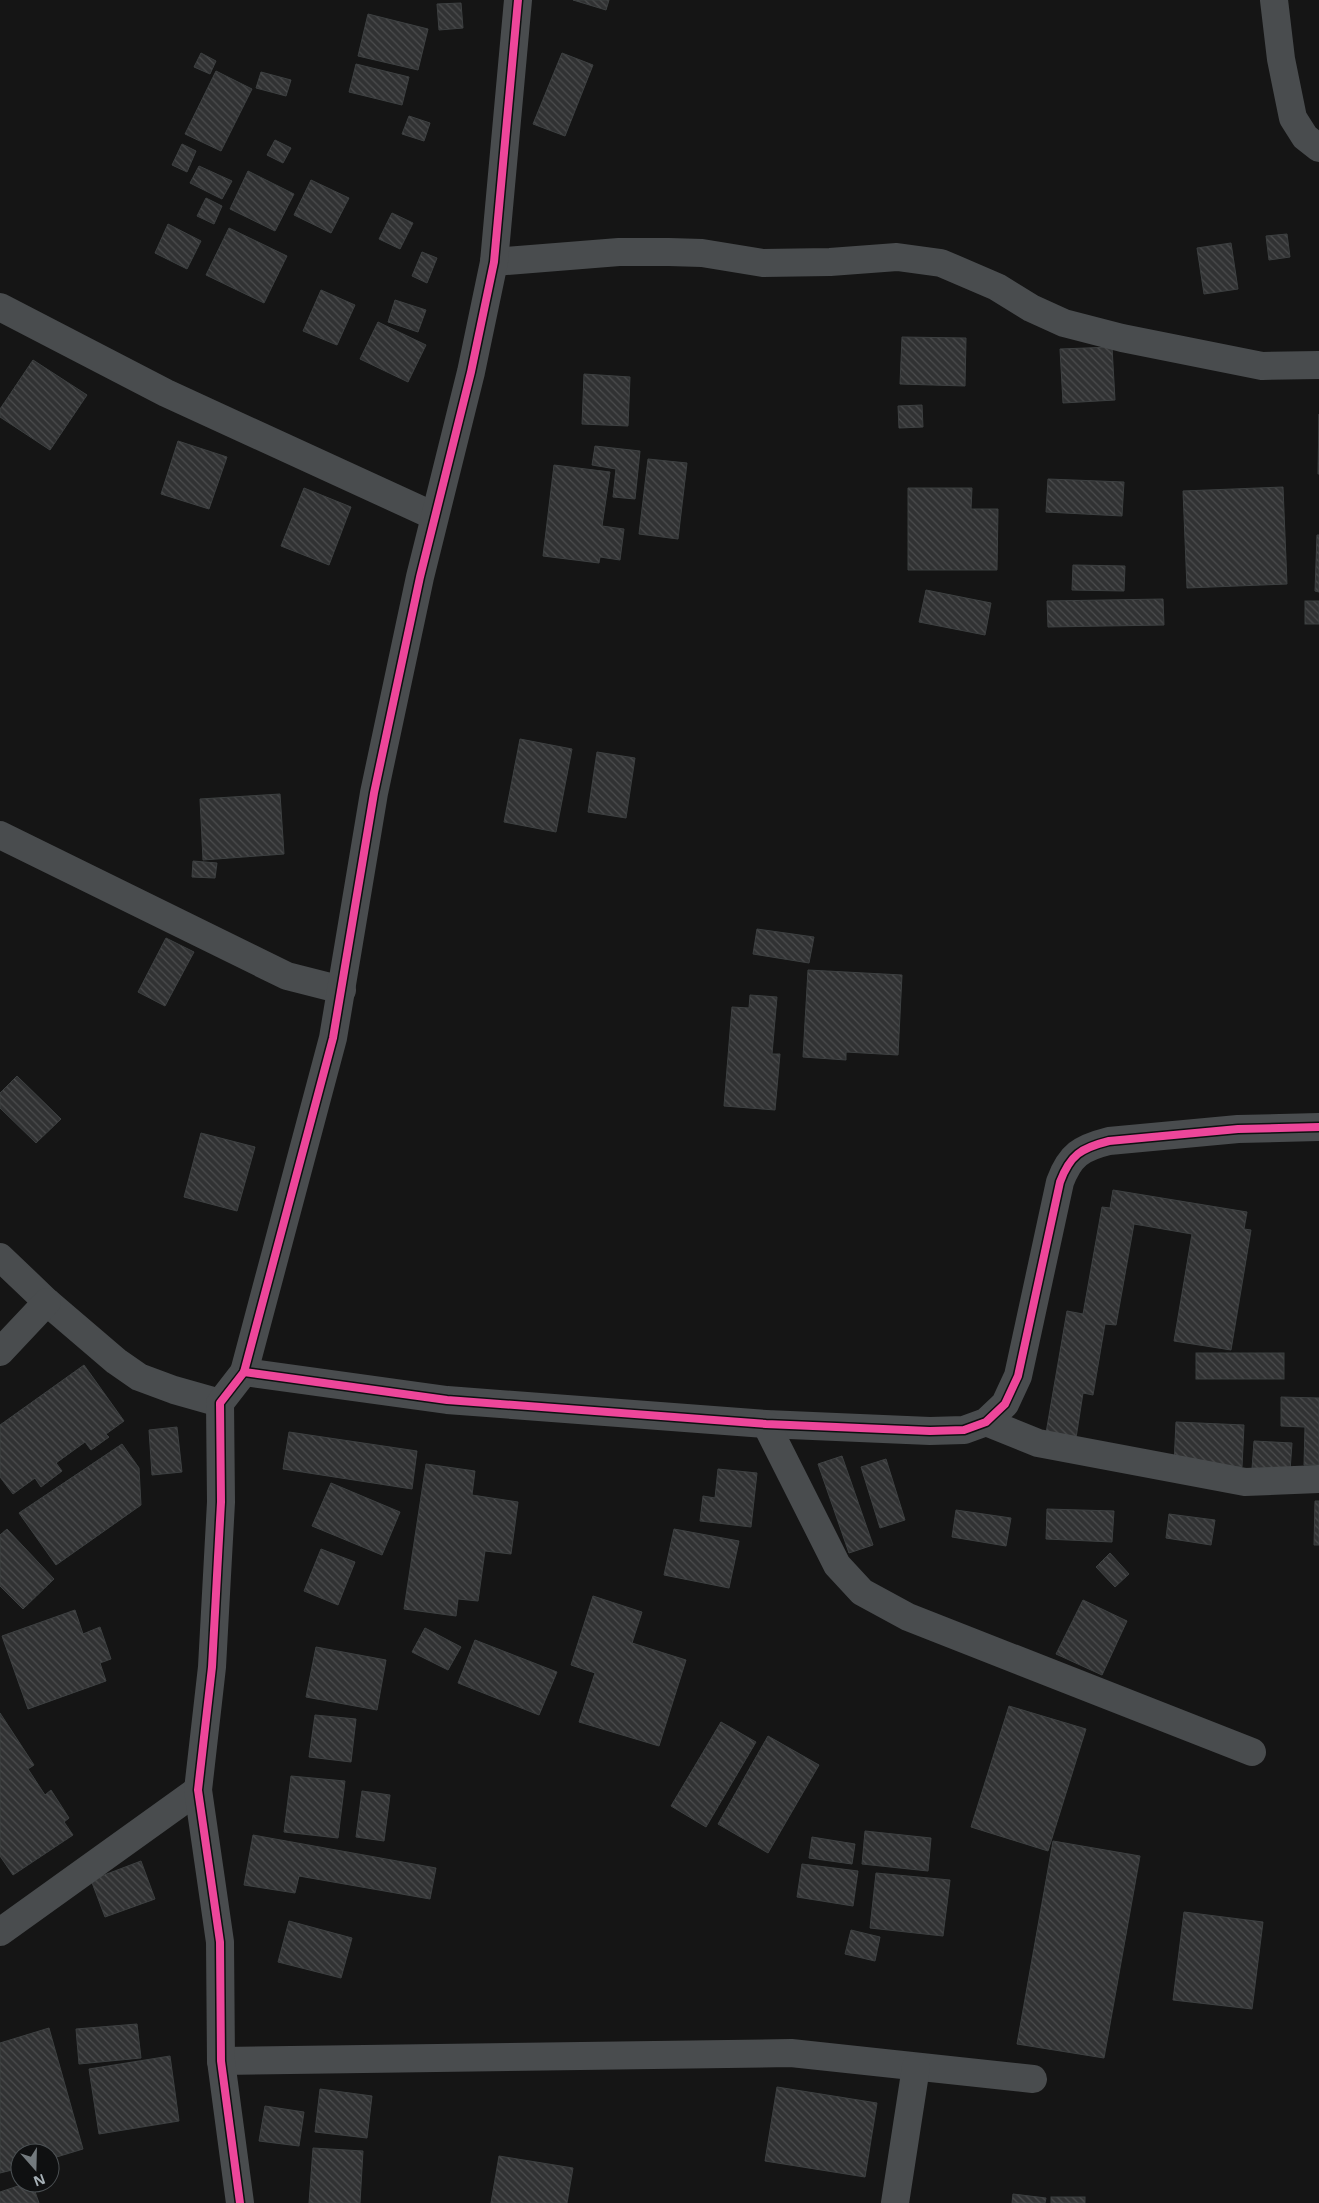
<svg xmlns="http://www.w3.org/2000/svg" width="1319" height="2203" font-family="'Open Sans',sans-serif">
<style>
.building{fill:url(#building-back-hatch);stroke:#3d4041}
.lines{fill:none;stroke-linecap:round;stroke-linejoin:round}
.minor{stroke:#494c4e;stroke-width:28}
.tertiary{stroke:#494c4e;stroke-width:28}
.cycleway-casing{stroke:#0f1011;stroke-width:11}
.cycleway{stroke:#ed469a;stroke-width:8}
</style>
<defs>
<pattern id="building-back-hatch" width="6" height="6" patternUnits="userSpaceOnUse" patternTransform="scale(1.25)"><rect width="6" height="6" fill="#313233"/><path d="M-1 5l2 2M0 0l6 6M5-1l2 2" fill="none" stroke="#4c4d4e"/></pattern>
</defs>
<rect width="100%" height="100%" fill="#151515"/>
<g class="building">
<polygon points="573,0 609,0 606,10"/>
<polygon points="461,3 463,28 439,30 437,4"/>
<polygon points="368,14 428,29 418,70 358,56"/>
<polygon points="201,53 216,61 210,74 194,67"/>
<polygon points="562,53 593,65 565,136 533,124"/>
<polygon points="356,64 409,77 402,105 349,92"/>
<polygon points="216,71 252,89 221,151 185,134"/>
<polygon points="261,72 291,80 286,96 256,88"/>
<polygon points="409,116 430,123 424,141 402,134"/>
<polygon points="275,140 291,148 283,163 267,155"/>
<polygon points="182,144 196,151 187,172 172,165"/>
<polygon points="199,166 232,181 222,199 190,183"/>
<polygon points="248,171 294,194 275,231 230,209"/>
<polygon points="311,180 349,198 331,233 294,215"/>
<polygon points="206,198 222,206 214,224 197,216"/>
<polygon points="392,213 413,223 400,249 379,239"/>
<polygon points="168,224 201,241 187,269 155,253"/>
<polygon points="229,228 287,256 264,303 206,275"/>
<polygon points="1287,234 1290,257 1269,260 1266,236"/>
<polygon points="1231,243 1238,289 1204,294 1197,248"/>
<polygon points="422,252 437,258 427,283 412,276"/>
<polygon points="321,290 355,305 337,345 303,331"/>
<polygon points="395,300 426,310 418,332 388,322"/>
<polygon points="378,322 426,345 408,382 360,359"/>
<polygon points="902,337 966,338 965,386 900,384"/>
<polygon points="1112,347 1115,400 1063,403 1060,349"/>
<polygon points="33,360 87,395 50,450 0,417 0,409"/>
<polygon points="584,374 630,377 628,426 582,424"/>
<polygon points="922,405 923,427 899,428 898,406"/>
<polygon points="1319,414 1319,474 1318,474"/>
<polygon points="178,441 227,457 209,509 161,494"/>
<polygon points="595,446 640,451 635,499 613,497 616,469 592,465"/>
<polygon points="648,459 687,463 678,539 639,534"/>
<polygon points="554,465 610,472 602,526 624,529 620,560 600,557 599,563 543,556"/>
<polygon points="1048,479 1124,482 1122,516 1046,512"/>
<polygon points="1283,487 1287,584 1187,588 1183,491"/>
<polygon points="304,488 351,507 329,565 281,546"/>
<polygon points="908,488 972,488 971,509 998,509 997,570 908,570"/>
<polygon points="1317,535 1319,535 1319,592 1315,591"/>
<polygon points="1073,565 1125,566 1124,591 1072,590"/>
<polygon points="926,590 991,603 985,635 919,622"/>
<polygon points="1163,599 1164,625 1048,627 1047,601"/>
<rect x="1305" y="601" width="14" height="23"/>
<polygon points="520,739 572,749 556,832 504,822"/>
<polygon points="597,752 635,758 626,818 588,812"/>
<polygon points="280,794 284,854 203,860 200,799"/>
<polygon points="193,861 217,863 215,878 192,877"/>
<polygon points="757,929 814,937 809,963 753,954"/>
<polygon points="166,938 194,952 165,1006 138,992"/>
<polygon points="808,970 902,975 898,1055 846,1052 846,1060 803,1057"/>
<polygon points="750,995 777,997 772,1054 780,1054 775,1110 724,1106 732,1007 749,1008"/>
<polygon points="17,1076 61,1119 36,1143 0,1108 0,1093"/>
<polygon points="201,1133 255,1147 237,1211 184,1197"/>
<polygon points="1113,1190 1247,1212 1244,1229 1251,1230 1231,1350 1174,1341 1192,1234 1134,1224 1116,1325 1105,1324 1093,1395 1083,1393 1076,1438 1046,1433 1067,1311 1083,1314 1102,1207 1110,1208"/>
<rect x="1196" y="1353" width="88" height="26"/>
<polygon points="84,1365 124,1421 106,1434 109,1437 91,1450 85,1442 56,1463 62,1471 41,1487 35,1478 13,1494 0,1477 0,1425"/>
<polygon points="1281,1397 1319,1398 1319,1465 1304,1465 1305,1427 1281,1426"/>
<polygon points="1176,1422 1244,1425 1242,1467 1174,1464"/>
<polygon points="177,1427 182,1472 152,1475 149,1430"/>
<polygon points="289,1432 417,1451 412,1489 283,1469"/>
<polygon points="1254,1441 1292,1443 1290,1471 1252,1469"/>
<polygon points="122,1444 139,1468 141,1505 56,1565 19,1513"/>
<polygon points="842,1456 873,1545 849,1553 818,1464"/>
<polygon points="886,1459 905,1520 880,1528 861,1467"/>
<polygon points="426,1464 475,1471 472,1495 518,1502 511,1554 485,1551 478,1601 458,1599 456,1616 404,1609"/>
<polygon points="718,1469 757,1473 751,1527 700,1521 703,1496 715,1498"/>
<polygon points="331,1483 400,1512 382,1555 312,1526"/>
<polygon points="1315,1501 1319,1501 1319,1545 1314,1545"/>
<polygon points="1047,1509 1114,1511 1112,1542 1046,1539"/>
<polygon points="956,1510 1011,1518 1006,1546 952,1537"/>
<polygon points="1169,1514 1215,1520 1211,1545 1166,1538"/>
<polygon points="7,1529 54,1579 23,1609 0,1586 0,1535"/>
<polygon points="674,1529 739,1541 729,1588 664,1575"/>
<polygon points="321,1549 355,1562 338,1605 304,1591"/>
<polygon points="1110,1553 1129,1574 1115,1587 1096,1567"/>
<polygon points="593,1596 642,1612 632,1643 686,1660 659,1746 579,1722 595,1673 571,1665"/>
<polygon points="1083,1600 1127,1621 1102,1675 1056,1654"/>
<polygon points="75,1610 83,1634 100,1627 111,1659 100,1663 106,1681 28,1709 2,1636"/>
<polygon points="425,1628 461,1647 448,1670 412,1652"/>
<polygon points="475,1640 557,1672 539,1715 458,1683"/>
<polygon points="316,1647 386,1660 377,1710 306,1697"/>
<polygon points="1009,1706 1086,1729 1048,1851 971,1827"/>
<polygon points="0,1713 34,1765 28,1769 45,1795 51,1790 69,1818 64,1822 73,1835 13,1875 0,1856"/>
<polygon points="315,1715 356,1719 351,1762 309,1757"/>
<polygon points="721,1722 756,1742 706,1827 671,1806"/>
<polygon points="768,1736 819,1765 768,1853 718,1824"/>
<polygon points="291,1776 345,1781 338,1838 284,1832"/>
<polygon points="362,1791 390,1795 384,1841 356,1837"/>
<polygon points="865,1831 931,1838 928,1871 862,1864"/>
<polygon points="253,1835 436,1868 430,1899 299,1876 295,1893 244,1885"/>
<polygon points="812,1837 855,1844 852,1864 809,1858"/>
<polygon points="1053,1841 1140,1856 1104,2058 1017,2044"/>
<polygon points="141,1861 155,1899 105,1917 91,1880"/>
<polygon points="802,1864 858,1871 853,1906 797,1897"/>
<polygon points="876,1873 950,1880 943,1936 870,1928"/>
<polygon points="1184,1912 1263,1922 1252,2009 1173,2000"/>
<polygon points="289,1921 352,1938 341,1978 278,1962"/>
<polygon points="851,1930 880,1937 875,1961 845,1954"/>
<polygon points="137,2024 141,2058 79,2064 76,2029"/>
<polygon points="49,2028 83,2149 50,2159 50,2153 20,2153 20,2168 0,2173 0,2043"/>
<polygon points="170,2056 179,2121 99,2134 89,2069"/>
<polygon points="777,2087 877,2103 865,2177 765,2161"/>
<polygon points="320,2089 372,2096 367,2138 315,2132"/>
<polygon points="265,2106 304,2112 299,2146 259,2141"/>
<polygon points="313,2148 363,2151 360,2203 309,2203"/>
<polygon points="499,2156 573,2168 567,2203 491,2203"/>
<polygon points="27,2183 32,2183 39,2203 0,2203 0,2192"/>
<polygon points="1013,2194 1046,2198 1045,2203 1012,2203"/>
<rect x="1051" y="2197" width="34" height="6"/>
</g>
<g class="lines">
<g class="minor">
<polyline points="1274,0 1281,59 1293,118 1305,137 1319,148"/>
<polyline points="494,262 619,252 669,252 702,253 763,263 830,262 897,257 941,263 997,287 1031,308 1064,323 1122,338 1262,366 1319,365"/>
<polyline points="0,307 166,393 434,516"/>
<polyline points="0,835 287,976 342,990"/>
<polyline points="0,1257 47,1302 116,1361 139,1377 174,1390 220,1403"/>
<polyline points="0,1352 47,1302"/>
<path d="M244 1372 447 1400 766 1424 930 1431 964 1430 986 1422 1005 1404 1018 1376 1060 1182C1070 1155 1081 1148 1109 1141L1238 1129 1319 1127"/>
<polyline points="986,1422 1038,1443 1245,1482 1319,1479"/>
<polyline points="766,1424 837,1565 862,1592 908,1617 1252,1752"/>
<polyline points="0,1932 198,1790"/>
<polyline points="221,2061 791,2053 1033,2079"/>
<polyline points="895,2203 916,2067"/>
</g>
<polyline class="tertiary" points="240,2203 221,2061 220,1942 198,1790 212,1667 221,1502 220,1403 244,1372 333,1038 374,793 420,577 471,372 494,262 518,0"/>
<g class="cycleway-casing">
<g id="cycleway">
<path d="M244 1372 447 1400 766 1424 930 1431 964 1430 986 1422 1005 1404 1018 1376 1060 1182C1070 1155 1081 1148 1109 1141L1238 1129 1319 1127"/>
<polyline points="240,2203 221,2061 220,1942 198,1790 212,1667 221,1502 220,1403 244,1372 333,1038 374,793 420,577 471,372 494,262 518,0"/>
</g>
</g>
<use href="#cycleway" class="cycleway"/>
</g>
<g transform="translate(35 2168) rotate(160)"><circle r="24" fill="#0f1011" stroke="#4b5053"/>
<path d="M0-4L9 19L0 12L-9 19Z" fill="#737a7e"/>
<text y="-8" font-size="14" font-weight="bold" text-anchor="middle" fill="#a6b0b6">N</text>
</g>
</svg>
